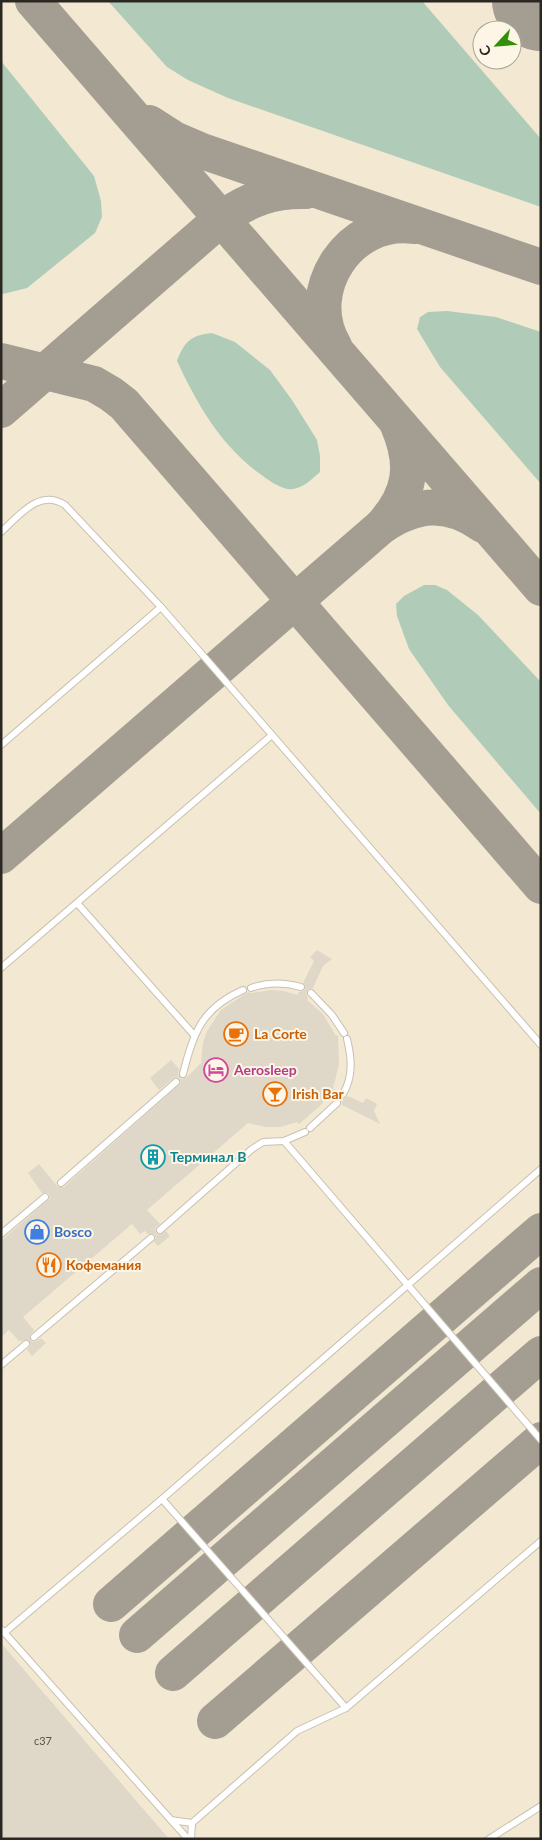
<svg xmlns="http://www.w3.org/2000/svg" width="542" height="1840" font-family="Lato,sans-serif">
<style>
.built{fill:#f3e8d2;fill-rule:evenodd}
.green{fill:#b0ccb8}
.lines{fill:none;stroke-linecap:round;stroke-linejoin:round}
.taxiway{stroke:#a49e92;stroke-width:36}
.runway{stroke:#a49e92;stroke-width:90}
.building{fill:#dfd8c8}
.service-casing{stroke:#c8c1b2;stroke-width:8}
.service{stroke:#fff;stroke-width:6}
.labels{text-anchor:middle;stroke-width:4;stroke-linejoin:round;paint-order:stroke}
.number-label{font-size:11px;fill:#58544c}
.food-label{font-size:14px;font-weight:bold;fill:#c56008;stroke:#fdf6e6;text-anchor:start}
.hotel-label{font-size:14px;font-weight:bold;fill:#b23c85;stroke:#fdf6e6;text-anchor:start}
.culture-label{font-size:14px;font-weight:bold;fill:#0d838f;stroke:#fdf6e6;text-anchor:start}
.shop-label{font-size:14px;font-weight:bold;fill:#366cbe;stroke:#fdf6e6;text-anchor:start}
</style>
<rect width="100%" height="100%" fill="#fdf6e6"/>
<path class="built" d="M1 1H541V1839H1ZM482 30H512V60H482Z"/>
<g class="green">
<polygon points="108,1 422,1 541,139 541,207 228,98 188,80 167,67"/>
<polygon points="1,61 94,176 101,201 102,217 95,233 27,288 3,294 1,293"/>
<polygon points="447,311 496,317 541,332 541,484 440,367 417,329 420,317 428,312"/>
<path d="M212 333 235 342 270 370 292 400 317 440 320 456V472C311 480 300 491 287 489 279 487 269 481 263 476 222 448 197 404 177 361 184 342 191 335 212 333Z"/>
<polygon points="424,585 435,585 447,590 478,615 541,682 541,814 448,705 409,649 397,616 396,604 404,596"/>
</g>
<g class="lines">
<g class="taxiway">
<polyline points="33,1 541,588"/>
<polyline points="149,123 174,139 202,151 541,267"/>
<path d="M334 346C301 290 350 217 414 226"/>
<polyline points="1,361 94,384 111,394 124,404 541,886"/>
<path d="M1 410 223 217C251 199 272 190 306 191"/>
<path d="M382 526C411 494 415 465 398 425"/>
<path d="M1 856 382 526C416 503 448 500 483 525"/>
<polyline points="111,1604 541,1231"/>
<polyline points="137,1635 541,1285"/>
<polyline points="173,1673 541,1354"/>
<polyline points="215,1721 541,1440"/>
</g>
<polyline class="runway" points="537,1 541,6"/>
</g>
<g class="building">
<polygon points="317,950 332,959 323,966 313,988 308,989 306,994 308,998 307,1000 323,1014 336,1036 338,1035 339,1064 333,1089 338,1092 339,1096 341,1099 345,1098 348,1096 363,1103 366,1098 377,1104 374,1111 380,1124 342,1105 342,1101 339,1098 333,1100 327,1097 320,1106 299,1124 297,1122 280,1127 266,1127 248,1123 147,1210 160,1224 155,1228 156,1233 160,1235 166,1231 170,1236 158,1246 154,1242 156,1238 154,1234 148,1234 145,1231 140,1234 132,1224 23,1317 34,1330 30,1335 31,1341 35,1342 41,1338 46,1343 32,1356 27,1350 31,1345 28,1340 19,1341 9,1330 1,1337 1,1241 50,1198 48,1193 42,1193 28,1173 39,1164 58,1187 64,1187 181,1083 179,1078 175,1077 159,1090 150,1078 171,1060 179,1069 178,1076 182,1079 186,1078 201,1063 203,1042 207,1031 221,1010 248,992 252,993 271,990 284,991 297,995 299,992 304,991 306,986 303,983 314,961 310,957"/>
<polygon points="1,1643 169,1839 1,1839"/>
</g>
<g class="lines">
<g class="service-casing">
<g id="service">
<path d="M1 532C19 516 39 488 65 505L161 607 541 1045"/>
<polyline points="1,745 161,607"/>
<polyline points="77,903 194,1035"/>
<polyline points="1,968 272,735"/>
<path d="M251 988C268 982 283 982 301 987"/>
<polyline points="311,993 332,1015 344,1033"/>
<path d="M183 1074C193 1033 202 1008 243 990"/>
<path d="M343 1094C353 1077 352 1059 347 1039"/>
<polyline points="310,1128 337,1103"/>
<polyline points="284,1141 541,1440"/>
<polyline points="61,1183 176,1082"/>
<polyline points="160,1230 252,1149 263,1142 284,1141 305,1132"/>
<polyline points="1,1234 45,1197"/>
<polyline points="34,1337 151,1238"/>
<polyline points="1,1365 26,1344"/>
<polyline points="162,1499 346,1708"/>
<polyline points="2,1630 171,1820 192,1823"/>
<polyline points="4,1633 162,1499 541,1169"/>
<polyline points="171,1820 188,1839"/>
<polyline points="191,1839 192,1823 297,1731 346,1708 541,1541"/>
<polyline points="489,1839 541,1806"/>
</g>
</g>
<use href="#service" class="service"/>
</g>
<defs>
<g id="cafe-ring" transform="scale(1.25)"><circle r="9.5" fill="#fdf6e6" stroke="#e8710a" stroke-width="1.5"/><path d="M-5.5-4.5H6V0H3Q3 3.5 0 3.5H-2.5Q-5.5 3.5-5.5 0ZM3-3.2v2h1.7v-2ZM-6 4.5H4V6H-6Z" fill="#e8710a"/></g>
<g id="hotel-ring" transform="scale(1.25)"><circle r="9.5" fill="#fdf6e6" stroke="#d1479c" stroke-width="1.5"/><path d="M-6-4.5h1.5V1H6V5H4.5V3h-9V5H-6ZM-4 0a1.8 1.8 0 1 1 3.6 0ZM.5 0V-2.5h3Q6-2.5 6 0Z" fill="#d1479c"/></g>
<g id="bar-ring" transform="scale(1.25)"><circle r="9.5" fill="#fdf6e6" stroke="#e8710a" stroke-width="1.5"/><path d="M-6-5H6L.8 .8V4.5H3.5V6h-7V4.5H-.8V.8Z" fill="#e8710a"/></g>
<g id="building-ring" transform="scale(1.25)"><circle r="9.5" fill="#fdf6e6" stroke="#0f9aa8" stroke-width="1.5"/><path d="M-4-6H4V6H1V3H-1V6H-4ZM-2.5-4.3h1.7v1.8h-1.7ZM.8-4.3h1.7v1.8H.8ZM-2.5-1h1.7V.8h-1.7ZM.8-1h1.7V.8H.8Z" fill="#0f9aa8"/></g>
<g id="shop-ring" transform="scale(1.25)"><circle r="9.5" fill="#fdf6e6" stroke="#3f7fe0" stroke-width="1.5"/><path d="M-5-2.5h2.3a2.7 3.5 0 0 1 5.4 0H5L5.5 6h-11ZM-1.5-2.5h3a1.5 2.3 0 0 0-3 0Z" fill="#3f7fe0"/></g>
<g id="restaurant-ring" transform="scale(1.25)"><circle r="9.5" fill="#fdf6e6" stroke="#e8710a" stroke-width="1.5"/><path d="M-5-6h1v4h1v-4h1v4h1v-4h1v5L-1.5 .5V6h-2V.5L-5-1ZM5-6V6H3V1.5H1.5Q1.5-4 5-6Z" fill="#e8710a"/></g>
</defs>
<g fill-rule="evenodd">
<use href="#cafe-ring" x="236" y="1034"/>
<use href="#hotel-ring" x="216" y="1070"/>
<use href="#bar-ring" x="275" y="1094"/>
<use href="#building-ring" x="153" y="1157"/>
<use href="#shop-ring" x="37" y="1232"/>
<use href="#restaurant-ring" x="49" y="1265"/>
</g>
<g class="labels">
<g class="number-label">
<text x="43" y="1745">с37</text>
</g>
<g class="food-label">
<text x="254" y="1039">La Corte</text>
<text x="292" y="1099">Irish Bar</text>
<text x="66" y="1270">Кофемания</text>
</g>
<g class="hotel-label">
<text x="234" y="1075">Aerosleep</text>
</g>
<g class="culture-label">
<text x="170" y="1162">Терминал B</text>
</g>
<g class="shop-label">
<text x="54" y="1237">Bosco</text>
</g>
</g>
<rect width="542" height="1840" fill="none" stroke="#2b2822" stroke-width="5"/>
<g transform="translate(497 45) rotate(244)"><circle r="24" fill="#fdf6e6" stroke="#a9a498"/>
<path d="M0-4L9 19L0 12L-9 19Z" fill="#309007"/>
<text y="-8" font-size="14" font-weight="bold" text-anchor="middle" fill="#2b2822">С</text>
</g>
</svg>
